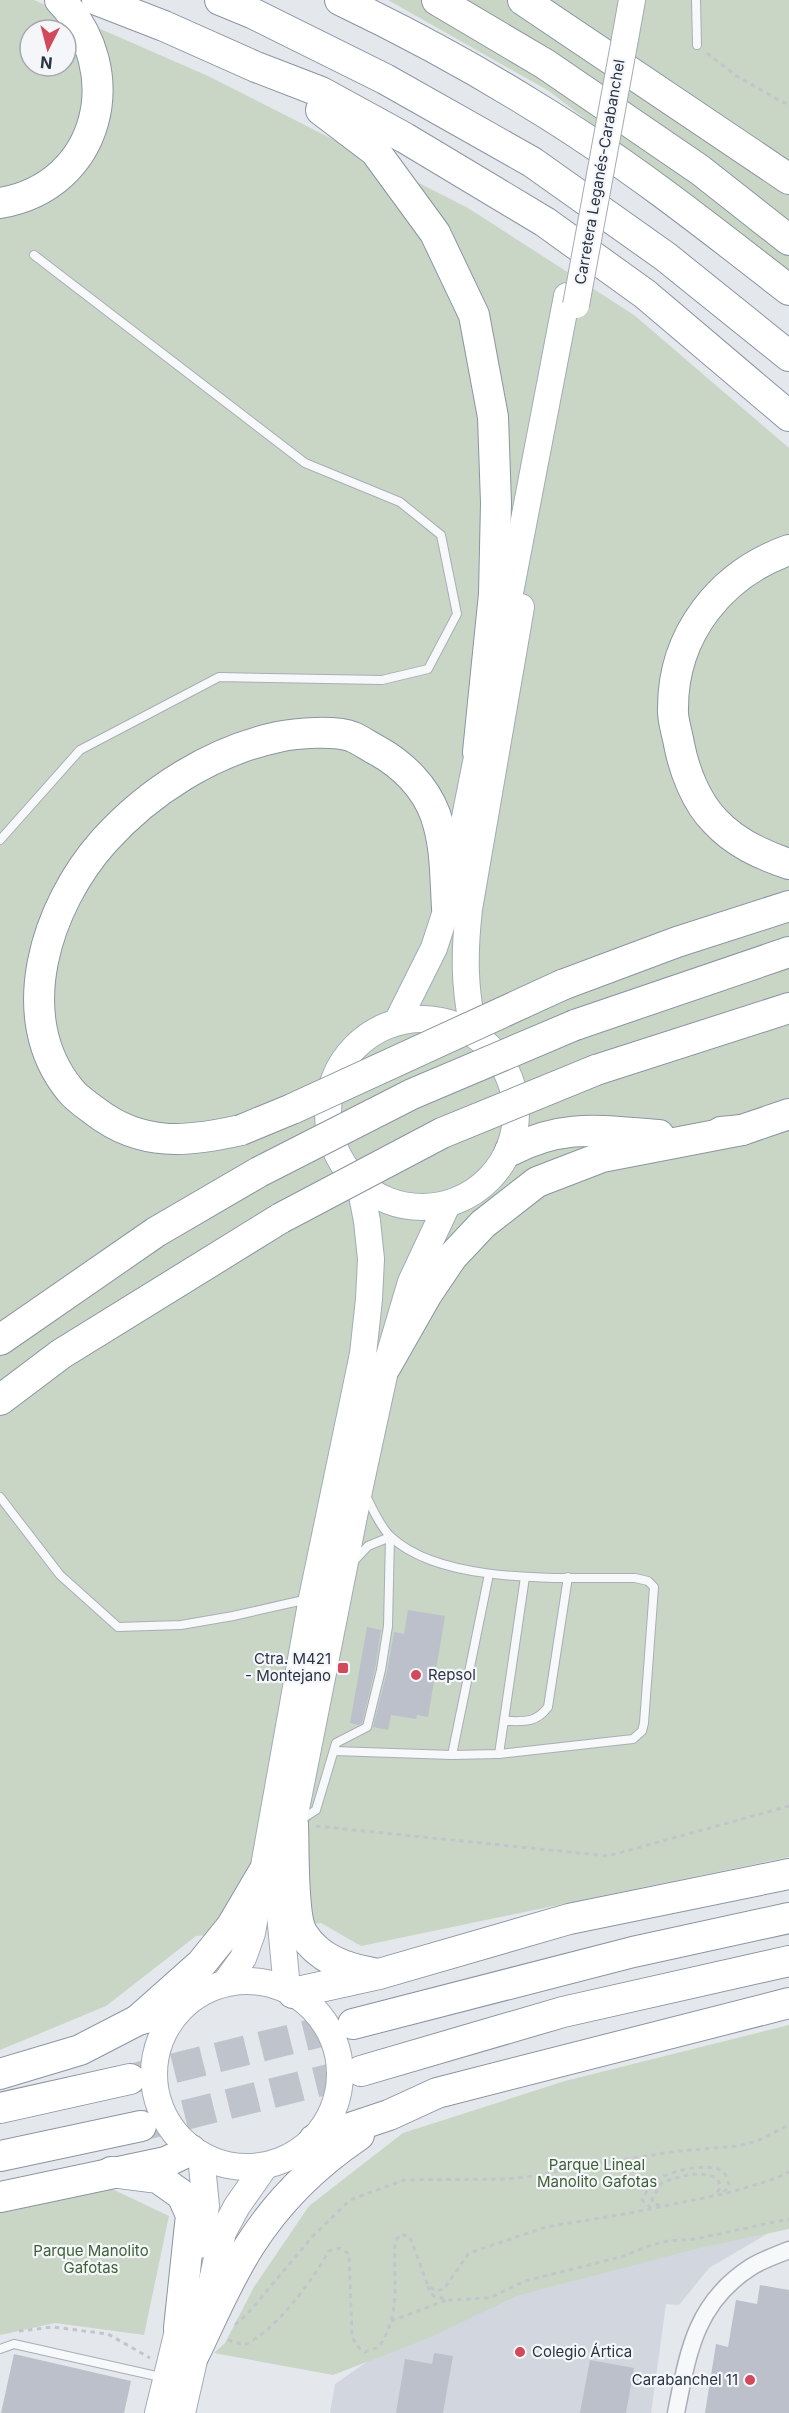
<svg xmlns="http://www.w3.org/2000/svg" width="789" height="2413" font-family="Inter,sans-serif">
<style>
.built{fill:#d2d6de}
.green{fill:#c9d6c5;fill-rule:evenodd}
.building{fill:#bbc0ca}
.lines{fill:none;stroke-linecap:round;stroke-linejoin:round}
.highway-tunnel{stroke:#bfc3cb;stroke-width:30;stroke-dasharray:30 15;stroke-linecap:butt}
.lane-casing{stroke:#a9aeb7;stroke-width:10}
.street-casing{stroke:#a9aeb7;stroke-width:19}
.primary-casing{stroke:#a3abb8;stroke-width:28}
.highway-casing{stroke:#8b94a3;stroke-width:32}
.path{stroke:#c2c5cb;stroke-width:3;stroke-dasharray:4.5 4.5;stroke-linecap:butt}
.lane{stroke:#f7f8fa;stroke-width:8}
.street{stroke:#f7f8fa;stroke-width:16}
.primary{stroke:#fff;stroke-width:26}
.highway{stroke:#fff;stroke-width:30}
.primary-bridge-casing{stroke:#a3abb8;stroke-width:28;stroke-linecap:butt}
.highway-bridge-casing{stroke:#8b94a3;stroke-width:32;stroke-linecap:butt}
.primary-bridge{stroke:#fff;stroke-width:26}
.highway-bridge{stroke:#fff;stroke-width:30}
.poi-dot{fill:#d1495b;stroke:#f4f6f9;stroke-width:2}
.labels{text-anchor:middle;stroke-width:4.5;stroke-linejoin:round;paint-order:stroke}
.street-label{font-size:15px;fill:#2b3445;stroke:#f4f6f9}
.poi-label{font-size:15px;fill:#2b3445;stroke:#f4f6f9;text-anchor:end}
.park-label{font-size:15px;fill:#3f6138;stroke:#f4f6f9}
</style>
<rect width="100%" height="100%" fill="#e4e7ec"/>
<polygon class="built" points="772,2231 709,2268 679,2305 666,2304 651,2413 330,2413 335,2384 427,2320 572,2272"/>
<g class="green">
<path d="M0 0H34L208 76 468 208 634 315 789 448V1857L361 1946 321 1923 196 1936 106 2006 0 2050ZM30 30H66V66H30Z"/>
<polygon points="388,0 789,0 789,276 549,91"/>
<polygon points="789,2025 789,2229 699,2248 516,2296 431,2337 333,2375 214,2353 225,2343 254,2287 309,2206 403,2133 565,2081"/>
<polygon points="110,2188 169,2216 144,2335 55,2323 0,2335 0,2211"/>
</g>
<g class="building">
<polygon points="408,1610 445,1616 428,1717 417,1715 416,1719 391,1715 388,1730 373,1727 387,1672 394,1632 404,1634"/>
<polygon points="367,1627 381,1630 375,1669 362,1723 358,1725 350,1723"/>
<polygon points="760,2285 789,2290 789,2413 705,2413 716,2344 728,2347 736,2300 757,2304"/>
<polygon points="434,2353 453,2356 443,2413 396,2413 405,2359 432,2364"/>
<polygon points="14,2354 131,2381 124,2413 1,2413"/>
<polygon points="590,2360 634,2368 626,2413 580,2413"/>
</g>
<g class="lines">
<g class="highway-tunnel">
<polyline points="130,2079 353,2024"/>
<polyline points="141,2126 361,2071"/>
</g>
<g class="lane-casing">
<g id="lane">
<polyline points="696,0 697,45"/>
<polyline points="0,840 80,750 219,677 382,680 428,669 457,614 441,535 400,502 305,463 34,255"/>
<polyline points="0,1497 60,1575 118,1627 181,1625 233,1616 308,1599"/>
<polyline points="352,1563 368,1546 390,1537"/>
<path d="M504 1721C524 1721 535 1724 548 1707L568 1577"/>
<path d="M334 1751 452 1755 499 1754 633 1739 642 1731 644 1723 654 1587 648 1581 635 1578C567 1577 444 1586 391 1537 380 1527 372 1507 365 1494"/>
<polyline points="499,1754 525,1577"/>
<polyline points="452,1755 489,1574"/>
<polyline points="299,1821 316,1810 336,1743 367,1727 381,1670 388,1626 390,1537"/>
<polyline points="0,2349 14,2344 165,2378"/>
</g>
</g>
<g class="street-casing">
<path id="street" d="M676 2413C688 2353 695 2303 751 2267 762 2260 777 2255 789 2250"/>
</g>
<g class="primary-casing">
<g id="primary">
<polyline points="625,39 632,0"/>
<polyline points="503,629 567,296"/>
<circle cx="422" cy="1113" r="94"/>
<polyline points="397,1022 434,948 447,908 482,732"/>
<path d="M474 1033C464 988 464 954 469 909L521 607"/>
<circle cx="247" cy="2074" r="93"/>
<polyline points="225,1983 243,1958 252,1933 312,1598 363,1354 369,1299 371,1259 367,1221 360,1185"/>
<polyline points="287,1989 280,1914 293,1824 360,1486 386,1366 411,1282 447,1205"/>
<polyline points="199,2245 206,2206 201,2156"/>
<polyline points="158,2413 183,2310"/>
<polyline points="182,2413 223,2232 237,2206 265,2166"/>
</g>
</g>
<g class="highway-casing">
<g id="highway">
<polyline points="97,0 164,26 256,67 321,92 405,138 545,222 645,294 789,416"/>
<polyline points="220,0 254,14 385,79 532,162 666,257 789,356"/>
<path d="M340 0C405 31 470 66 531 104 622 159 706 225 789 290"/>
<polyline points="437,0 545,64 700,170 789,240"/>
<polyline points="523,0 789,179"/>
<polyline points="321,110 375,151 435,233 474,315 493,417 496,503 494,594 478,752"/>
<path d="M0 203C101 186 128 70 60 0"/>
<path d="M789 550C721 574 673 634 673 708 672 719 677 732 679 744 684 770 696 802 715 821 735 843 762 855 789 864"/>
<polyline points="562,985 677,942 789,906"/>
<polyline points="575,1025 789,952"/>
<polyline points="596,1070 789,1008"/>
<path d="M241 1130C188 1142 142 1147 96 1112 87 1105 77 1099 70 1090 10 1017 46 906 104 841 149 791 212 751 278 737 296 733 336 730 353 737 362 741 370 747 378 751 403 765 425 787 435 814 446 844 445 876 447 908"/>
<polyline points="721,1132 742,1130 789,1114"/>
<path d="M510 1151C564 1123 600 1131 659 1135"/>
<polyline points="0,1340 156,1232 259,1172"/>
<polyline points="386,1366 427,1294 452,1257 483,1224 537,1182 602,1157 742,1130"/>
<polyline points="0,1400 61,1354 281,1218"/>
<path d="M293 1824C294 1846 292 1918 303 1934 319 1959 345 1968 373 1973"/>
<polyline points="293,1993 379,1974 569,1919 789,1874"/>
<polyline points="138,2020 201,1964 231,1927 264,1871"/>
<polyline points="353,2024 633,1952 789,1918"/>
<polyline points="361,2071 563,2012 789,1961"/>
<polyline points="0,2074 80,2050 138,2020 157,2015"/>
<polyline points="0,2108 130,2079"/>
<polyline points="314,2140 389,2115 437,2093 789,2003"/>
<polyline points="0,2156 141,2126"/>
<polyline points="111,2172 158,2178 182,2195 191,2215 179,2328"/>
<polyline points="0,2197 166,2162 191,2150"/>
<path d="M194 2355C212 2318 228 2279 250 2245 278 2201 316 2164 359 2135"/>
</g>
</g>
<g class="path">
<polyline points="707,53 735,75 782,102 789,104"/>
<polyline points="316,1826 608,1856 789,1806"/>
<path d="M660 2206 653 2203 652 2199 662 2182C683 2176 695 2170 717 2178L720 2184 719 2190 714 2195"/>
<path d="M651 2208 642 2200C645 2195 648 2188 652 2184 662 2172 706 2162 720 2170 726 2173 728 2179 729 2186L724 2192"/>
<polyline points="428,2286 430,2293 434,2296 449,2300 489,2298 525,2281 621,2257 646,2247 667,2241 695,2239 789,2219"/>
<polyline points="391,2321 447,2300"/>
<polyline points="235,2325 250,2311 312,2237 350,2200 404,2180 506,2179 535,2176 588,2165 678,2151 738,2146 757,2141 789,2125"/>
<polyline points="19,2331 53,2327 108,2334 150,2358"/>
<path d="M228 2340 245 2345C278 2328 311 2282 329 2251L340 2248 349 2254 352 2337 359 2348 365 2352 379 2347C402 2312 393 2280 395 2241L401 2234 410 2237 428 2286 436 2291 444 2289 469 2253 546 2227 635 2212 728 2193 774 2179 789 2172"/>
</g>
<use href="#lane" class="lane"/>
<use href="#street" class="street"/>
<use href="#primary" class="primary"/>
<use href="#highway" class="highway"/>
<g class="primary-bridge-casing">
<polyline id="primary-bridge" points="576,305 625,39"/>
</g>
<g class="highway-bridge-casing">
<g id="highway-bridge">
<polyline points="241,1130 292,1109 562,985"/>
<polyline points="259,1172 412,1094 575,1025"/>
<polyline points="281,1218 442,1133 596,1070"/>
</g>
</g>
<use href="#primary-bridge" class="primary-bridge"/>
<use href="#highway-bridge" class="highway-bridge"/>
</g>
<g class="poi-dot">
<rect x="337" y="1662" width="12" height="12" rx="3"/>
<circle cx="416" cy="1675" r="6"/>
<circle cx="520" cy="2352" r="6"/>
<circle cx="750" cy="2380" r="6"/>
</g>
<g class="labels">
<g class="street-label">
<text transform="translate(600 172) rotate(-80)" y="5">Carretera Leganés-Carabanchel</text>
</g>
<g class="poi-label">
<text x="331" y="1664">Ctra. M421<tspan x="331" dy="17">- Montejano</tspan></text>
<text x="428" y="1680" text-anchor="start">Repsol</text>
<text x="532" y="2357" text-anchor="start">Colegio Ártica</text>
<text x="738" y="2385">Carabanchel 11</text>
</g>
<g class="park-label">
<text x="597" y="2170">Parque Lineal<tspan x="597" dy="17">Manolito Gafotas</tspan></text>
<text x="91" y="2256">Parque Manolito<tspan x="91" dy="17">Gafotas</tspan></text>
</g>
</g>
<g transform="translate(48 48) rotate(186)"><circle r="28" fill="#f4f6f9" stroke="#a4a8b1" stroke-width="1.5"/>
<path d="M0-4.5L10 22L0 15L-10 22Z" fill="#d1495b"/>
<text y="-9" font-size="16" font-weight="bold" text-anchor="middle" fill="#2b3445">N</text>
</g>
</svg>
